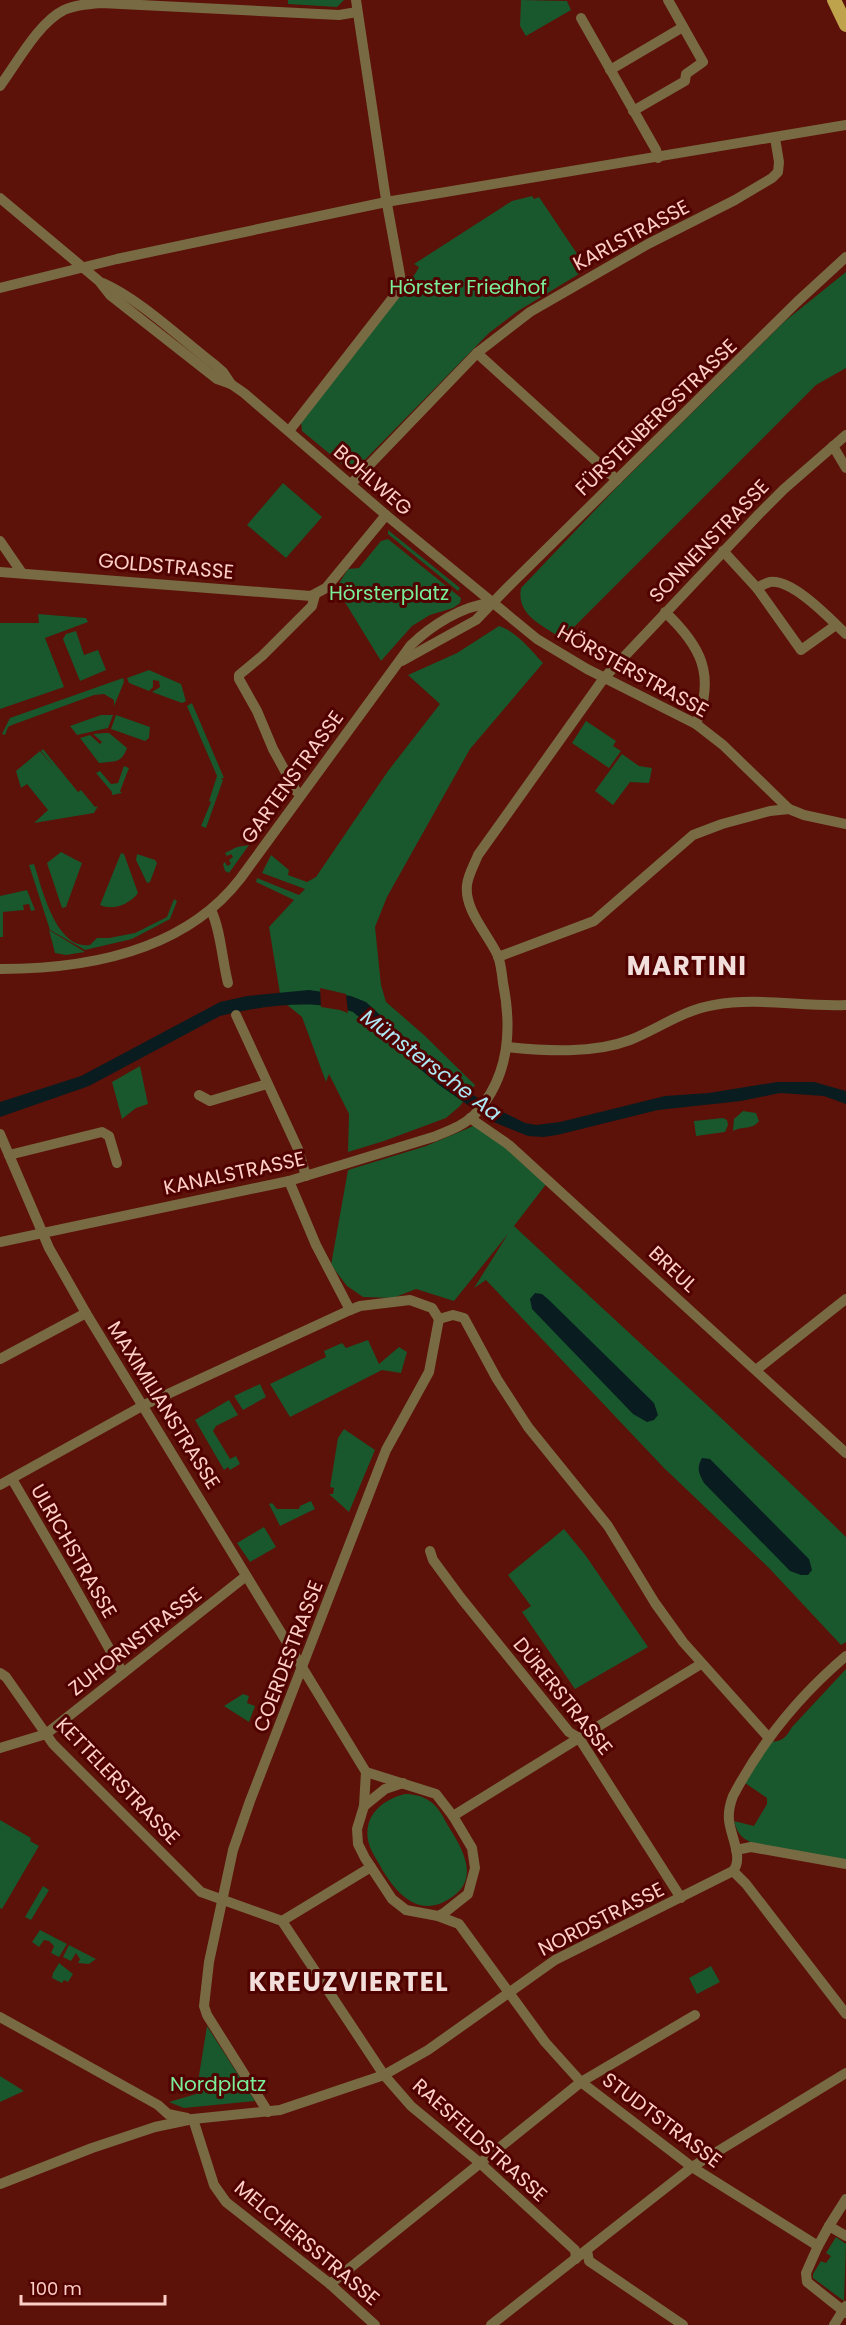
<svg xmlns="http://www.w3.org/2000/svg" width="846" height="2325" font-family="Poppins,sans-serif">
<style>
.green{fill:#19572c}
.water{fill:#091d20}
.pier{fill:#5c1109}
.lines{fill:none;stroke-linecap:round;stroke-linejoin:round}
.minor{stroke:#786a43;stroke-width:10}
.major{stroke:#bfa24c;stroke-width:14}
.labels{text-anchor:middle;stroke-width:6;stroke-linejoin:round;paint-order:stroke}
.street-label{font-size:20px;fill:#fecfc7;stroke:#500200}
.park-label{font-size:20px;fill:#79ed97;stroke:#500200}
.water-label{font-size:21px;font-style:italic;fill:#ace9f5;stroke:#500200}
.district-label{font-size:26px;font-weight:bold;letter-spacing:1.5px;fill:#f2dfdb;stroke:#500200}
</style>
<rect width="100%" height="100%" fill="#5c1109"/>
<g class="green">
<polygon points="288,0 344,0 337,7 288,4"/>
<polygon points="521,0 567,1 571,10 526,36 520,26"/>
<polygon points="532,196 534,199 539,197 586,267 578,272 579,274 518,311 489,333 356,469 348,469 302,431 301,422 415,274 419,267 414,264 512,201"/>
<path d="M846 272V368L816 385 562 639C543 625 516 616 521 588L616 488 785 321Z"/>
<polygon points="283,483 322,517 286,558 247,525"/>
<polygon points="388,530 460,588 458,591 388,534"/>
<polygon points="388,539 461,598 460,603 453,608 430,615 412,626 381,661 343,599 338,585 348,569 359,568 381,541"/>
<polygon points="38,614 86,618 88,622 45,638 64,687 0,709 0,623 39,623"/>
<path d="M499 626C516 631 531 650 543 663L470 749 387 897 375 927 381 985 386 1002 424 1035 475 1085 460 1106 446 1118 384 1141 348 1152 349 1114 329 1074 326 1082 302 1017 281 1000 269 927 294 900 256 882 257 878 299 895 305 889 262 873 271 855 289 870 288 875 307 882 316 877 388 771 440 704 408 675 457 653Z"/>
<polygon points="76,631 84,655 98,650 106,670 80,681 63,639 66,634"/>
<polygon points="149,670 181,684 186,701 182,703 152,692 160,687 159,681 153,680 153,687 149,691 129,683 127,678"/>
<polygon points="123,678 124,682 114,706 114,700 104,694 94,695 12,725 8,727 5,735 2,734 10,718"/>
<polygon points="192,703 224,778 221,778 223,780 206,828 201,826 211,802 209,801 217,776 187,706"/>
<polygon points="101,715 113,715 108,728 77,735 70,726"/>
<polygon points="116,715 150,727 149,738 145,741 111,729"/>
<polygon points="586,721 616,741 613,746 621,751 609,768 572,743"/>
<path d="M104 733H109L127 748C121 764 115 761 99 763L80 738 90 735 100 744 102 742 93 734Z"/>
<polygon points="43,749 78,792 81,790 95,807 98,806 94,813 34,823 48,810 27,784 21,788 16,771 40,751 54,767 41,751"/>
<polygon points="622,754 639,766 652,768 649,783 630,782 613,805 595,791"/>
<polygon points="124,766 129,768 120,791 122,793 112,795 112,792 96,773 100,771 111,784 118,783"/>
<polygon points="249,845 229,873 225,871 223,864 225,862 227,866 231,864 229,860 233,857 231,854 227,856 225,853 237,847"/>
<polygon points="61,852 82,863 66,907 62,908 47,863"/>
<path d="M121 853 124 854 138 893C130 904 113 911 100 905Z"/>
<polygon points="137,854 155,860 157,863 150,882 147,883 136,860"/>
<path d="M34 864C42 888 56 950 90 945L97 938H109L135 933 167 917 174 899 177 901 170 919 132 939 85 950 50 930 29 865Z"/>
<polygon points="27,890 35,910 31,911 29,904 23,905 24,910 3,912 3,937 0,937 0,896"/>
<polygon points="49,930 85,952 66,955 55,953"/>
<polygon points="140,1066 148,1104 136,1108 122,1119 112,1082"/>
<path d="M743 1111 756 1113 759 1121C753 1130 742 1126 733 1131L734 1119Z"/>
<polygon points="723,1118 727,1120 728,1125 725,1132 696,1136 694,1121"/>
<path d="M478 1124 547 1183 514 1226C625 1330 738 1431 846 1537V1642L841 1645 769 1568 664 1468 486 1280 474 1288 508 1234 454 1301 416 1289 393 1298 363 1297 347 1286 331 1265 348 1170 426 1146Z"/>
<polygon points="368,1340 379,1364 399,1347 407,1352 401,1373 382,1370 290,1417 270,1384 326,1357 324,1351 342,1343 346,1348"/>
<polygon points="260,1384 266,1397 243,1410 234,1396"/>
<polygon points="229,1400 238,1415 216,1426 213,1431 230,1459 236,1456 240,1464 230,1470 228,1467 224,1470 195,1420"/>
<polygon points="344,1429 375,1450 349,1512 329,1494 333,1494 334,1488 330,1487 338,1438"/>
<polygon points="311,1501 315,1509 280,1526 269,1504 272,1503 277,1509 299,1509 300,1506"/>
<polygon points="264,1527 276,1547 250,1562 237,1543"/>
<polygon points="564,1529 586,1556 648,1647 575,1689 522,1612 531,1606 508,1575"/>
<path d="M846 1669V1862L750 1842C740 1837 737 1832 734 1821L754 1826 767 1804V1798L745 1783 771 1742C783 1741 786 1737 792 1727Z"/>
<polygon points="243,1694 249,1696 247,1703 255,1706 249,1722 224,1706"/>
<path d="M405 1794C414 1794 423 1796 431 1802 438 1807 443 1816 447 1824 459 1843 480 1875 456 1894 424 1920 401 1900 383 1871 379 1863 373 1855 370 1847 360 1819 380 1800 405 1794Z"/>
<polygon points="0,1820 31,1838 30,1841 39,1846 2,1909 0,1908"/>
<polygon points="43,1886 49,1890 31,1920 25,1917"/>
<polygon points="40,1930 67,1944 59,1957 51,1953 54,1946 49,1941 44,1940 39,1947 32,1942"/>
<polygon points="69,1945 96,1959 89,1964 78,1963 80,1959 76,1953 71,1961 63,1957"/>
<polygon points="59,1963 73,1974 68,1982 64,1980 62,1983 52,1978 53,1973"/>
<polygon points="711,1966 720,1982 697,1994 689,1978"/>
<polygon points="207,2026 255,2101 184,2108 169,2102 196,2094"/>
<polygon points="0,2076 24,2091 0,2102"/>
<polygon points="836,2237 846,2244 844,2301 813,2278 813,2274 821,2261 826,2263 831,2256 826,2253"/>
</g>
<g class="water">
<path d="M309 990 351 996 366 1002 427 1058 470 1093 495 1108 525 1123 536 1125 560 1122 665 1096 709 1093 777 1082H814L846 1091V1104L824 1096 780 1093 741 1101 658 1110 557 1135 543 1137 528 1136 491 1121 439 1085 353 1012C317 998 259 1006 220 1016L89 1086 0 1117V1102L81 1076 220 1002 247 996Z"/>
<polygon points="535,1293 542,1294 549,1300 654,1403 658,1415 654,1420 647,1422 633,1414 532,1309 530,1299"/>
<path d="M702 1458 710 1459 809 1559 812 1570 808 1575H801L790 1571 704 1483C699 1474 696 1469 702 1458Z"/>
</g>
<polygon class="pier" points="320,988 346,994 348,1013 340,1010 321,1007"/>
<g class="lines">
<g class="minor">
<polyline points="581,18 656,150 658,158"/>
<polyline points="610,70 683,27"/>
<path d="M0 86C17 63 38 23 64 10 75 5 88 4 101 3L339 15 357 12"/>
<polyline points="633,111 685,81 686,74 703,62 668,0"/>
<polyline points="0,198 99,281 110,295 217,379 231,384 244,393 386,515 537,639 587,669 696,724 723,745 789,809 804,815 846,824"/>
<path d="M103 283C141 300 181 339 215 365L223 372 231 384"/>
<polyline points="0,288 117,259 386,202 846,125"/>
<polyline points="477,353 617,480"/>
<polyline points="289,431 402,286 385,193 356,0"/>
<polyline points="833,446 846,468"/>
<polyline points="351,484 477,353 530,312 648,244 735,200 772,178 778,172 779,162 775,138"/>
<polyline points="0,541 22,573"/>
<path d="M723 551 757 588C761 586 765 583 770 582 793 579 830 619 846 634"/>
<polyline points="0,572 311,596 326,588 386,515"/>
<polyline points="757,588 801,650 836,625"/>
<path d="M665 612C701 646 716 675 696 724"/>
<polyline points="402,661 476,620 506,589 797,302 846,257"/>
<polyline points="301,795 296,791 273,749 257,711 239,679 239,675 262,656 312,606 315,595"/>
<path d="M211 910C221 931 222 960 228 983"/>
<polyline points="498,957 594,921 693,835 722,824 770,811 789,809"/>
<path d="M0 969C87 969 184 951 240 879L411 645C432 625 462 606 491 603"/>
<polyline points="236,1015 298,1149 306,1176"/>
<path d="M507 1047C546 1051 593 1054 630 1040 658 1029 683 1010 714 1005 758 997 802 1007 846 1005"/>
<polyline points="199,1095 210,1101 267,1084"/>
<polyline points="470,1118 509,1145 846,1453"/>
<polyline points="0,1134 49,1248 86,1313 366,1772 364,1806 357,1829 358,1844 365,1858 392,1899 406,1910 438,1916 444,1913 468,1894 475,1868 472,1848 453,1816 436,1794 366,1772"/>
<polyline points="9,1155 102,1132 109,1136 117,1163"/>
<polyline points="289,1181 316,1245 350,1310 360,1306 410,1300 432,1308 439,1319"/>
<path d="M0 1242 289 1181 433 1137C448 1131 466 1125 477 1112 509 1076 512 1028 503 983 502 974 501 964 498 956 488 934 464 910 467 885 468 875 474 865 478 855L604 678 759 514 784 489 846 435"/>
<polyline points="439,1319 453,1315 464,1318 497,1379 528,1427 608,1526 655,1603 683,1642 769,1738"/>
<polyline points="0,1359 86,1313"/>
<polyline points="756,1370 846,1299"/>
<polyline points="12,1479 69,1577 123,1673"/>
<polyline points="0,1485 144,1405 350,1310"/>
<polyline points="430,1551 433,1560 461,1598 569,1732 579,1738 681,1898"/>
<polyline points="0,1673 6,1677 53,1744 201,1892 282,1921 384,2075 411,2106 480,2163 575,2250 576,2259"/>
<polyline points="0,1748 46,1734 246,1576"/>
<polyline points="364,1806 385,1789 403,1783"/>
<polyline points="453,1816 579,1738 701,1664"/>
<polyline points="736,1850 751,1847 846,1864"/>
<path d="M733 1871C744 1858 730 1835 729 1820 728 1811 730 1804 733 1796 761 1743 800 1695 846 1656"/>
<polyline points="733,1871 746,1884 846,2014"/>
<polyline points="438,1916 459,1924 545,2042 581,2082 692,2167 818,2246 829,2226 846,2236"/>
<polyline points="282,1921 371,1867"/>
<polyline points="0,2017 158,2105 168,2114 187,2118"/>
<polyline points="268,2112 207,2015 204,2006 209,1962 233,1850 250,1801 386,1450 429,1372 439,1319"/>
<polyline points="193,2119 214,2185 226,2202 330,2284 375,2325"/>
<polyline points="0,2184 92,2148 155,2127 193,2119 280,2110 384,2075 428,2050 555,1960 733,1871"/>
<polyline points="829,2226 846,2199"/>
<polyline points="818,2246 806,2273 807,2282 846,2313"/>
<polyline points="587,2251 589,2261 683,2325"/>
<polyline points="330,2284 581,2082 695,2015"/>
<polyline points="491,2325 692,2167 846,2073"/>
<polyline points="834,2325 846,2306"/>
</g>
<polyline class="major" points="834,0 846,25"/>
</g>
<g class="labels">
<g class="street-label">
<text transform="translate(631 235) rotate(-28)" y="7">KARLSTRASSE</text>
<text transform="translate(656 417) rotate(-44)" y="7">FÜRSTENBERGSTRASSE</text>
<text transform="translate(373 480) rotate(41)" y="7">BOHLWEG</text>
<text transform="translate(709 541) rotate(-46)" y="7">SONNENSTRASSE</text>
<text transform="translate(166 566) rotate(5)" y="7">GOLDSTRASSE</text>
<text transform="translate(633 671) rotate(29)" y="7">HÖRSTERSTRASSE</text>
<text transform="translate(292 777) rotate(-54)" y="7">GARTENSTRASSE</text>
<text transform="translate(234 1173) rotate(-12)" y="7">KANALSTRASSE</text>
<text transform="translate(673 1269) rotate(43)" y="7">BREUL</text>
<text transform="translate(164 1405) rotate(58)" y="7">MAXIMILIANSTRASSE</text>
<text transform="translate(74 1551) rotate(60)" y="7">ULRICHSTRASSE</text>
<text transform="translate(135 1641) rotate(-38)" y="7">ZUHORNSTRASSE</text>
<text transform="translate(288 1656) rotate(-69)" y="7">COERDESTRASSE</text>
<text transform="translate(563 1696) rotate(51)" y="7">DÜRERSTRASSE</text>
<text transform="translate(118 1781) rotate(46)" y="7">KETTELERSTRASSE</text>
<text transform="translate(601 1919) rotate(-27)" y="7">NORDSTRASSE</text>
<text transform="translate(662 2120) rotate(37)" y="7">STUDTSTRASSE</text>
<text transform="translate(480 2140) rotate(42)" y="7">RAESFELDSTRASSE</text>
<text transform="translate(307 2243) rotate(40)" y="7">MELCHERSSTRASSE</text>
</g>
<g class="park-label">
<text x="468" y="294">Hörster Friedhof</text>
<text x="389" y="600">Hörsterplatz</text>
<text x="218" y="2091">Nordplatz</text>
</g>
<g class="water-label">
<text transform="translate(431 1065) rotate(37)" y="7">Münstersche Aa</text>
</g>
<g class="district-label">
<text x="687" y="975">MARTINI</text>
<text x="349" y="1991">KREUZVIERTEL</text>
</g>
</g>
<path d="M21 2295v9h144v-9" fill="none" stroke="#fecfc7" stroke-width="3"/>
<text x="30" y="2295" font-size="18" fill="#fecfc7" stroke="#500200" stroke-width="4.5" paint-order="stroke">100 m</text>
</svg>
